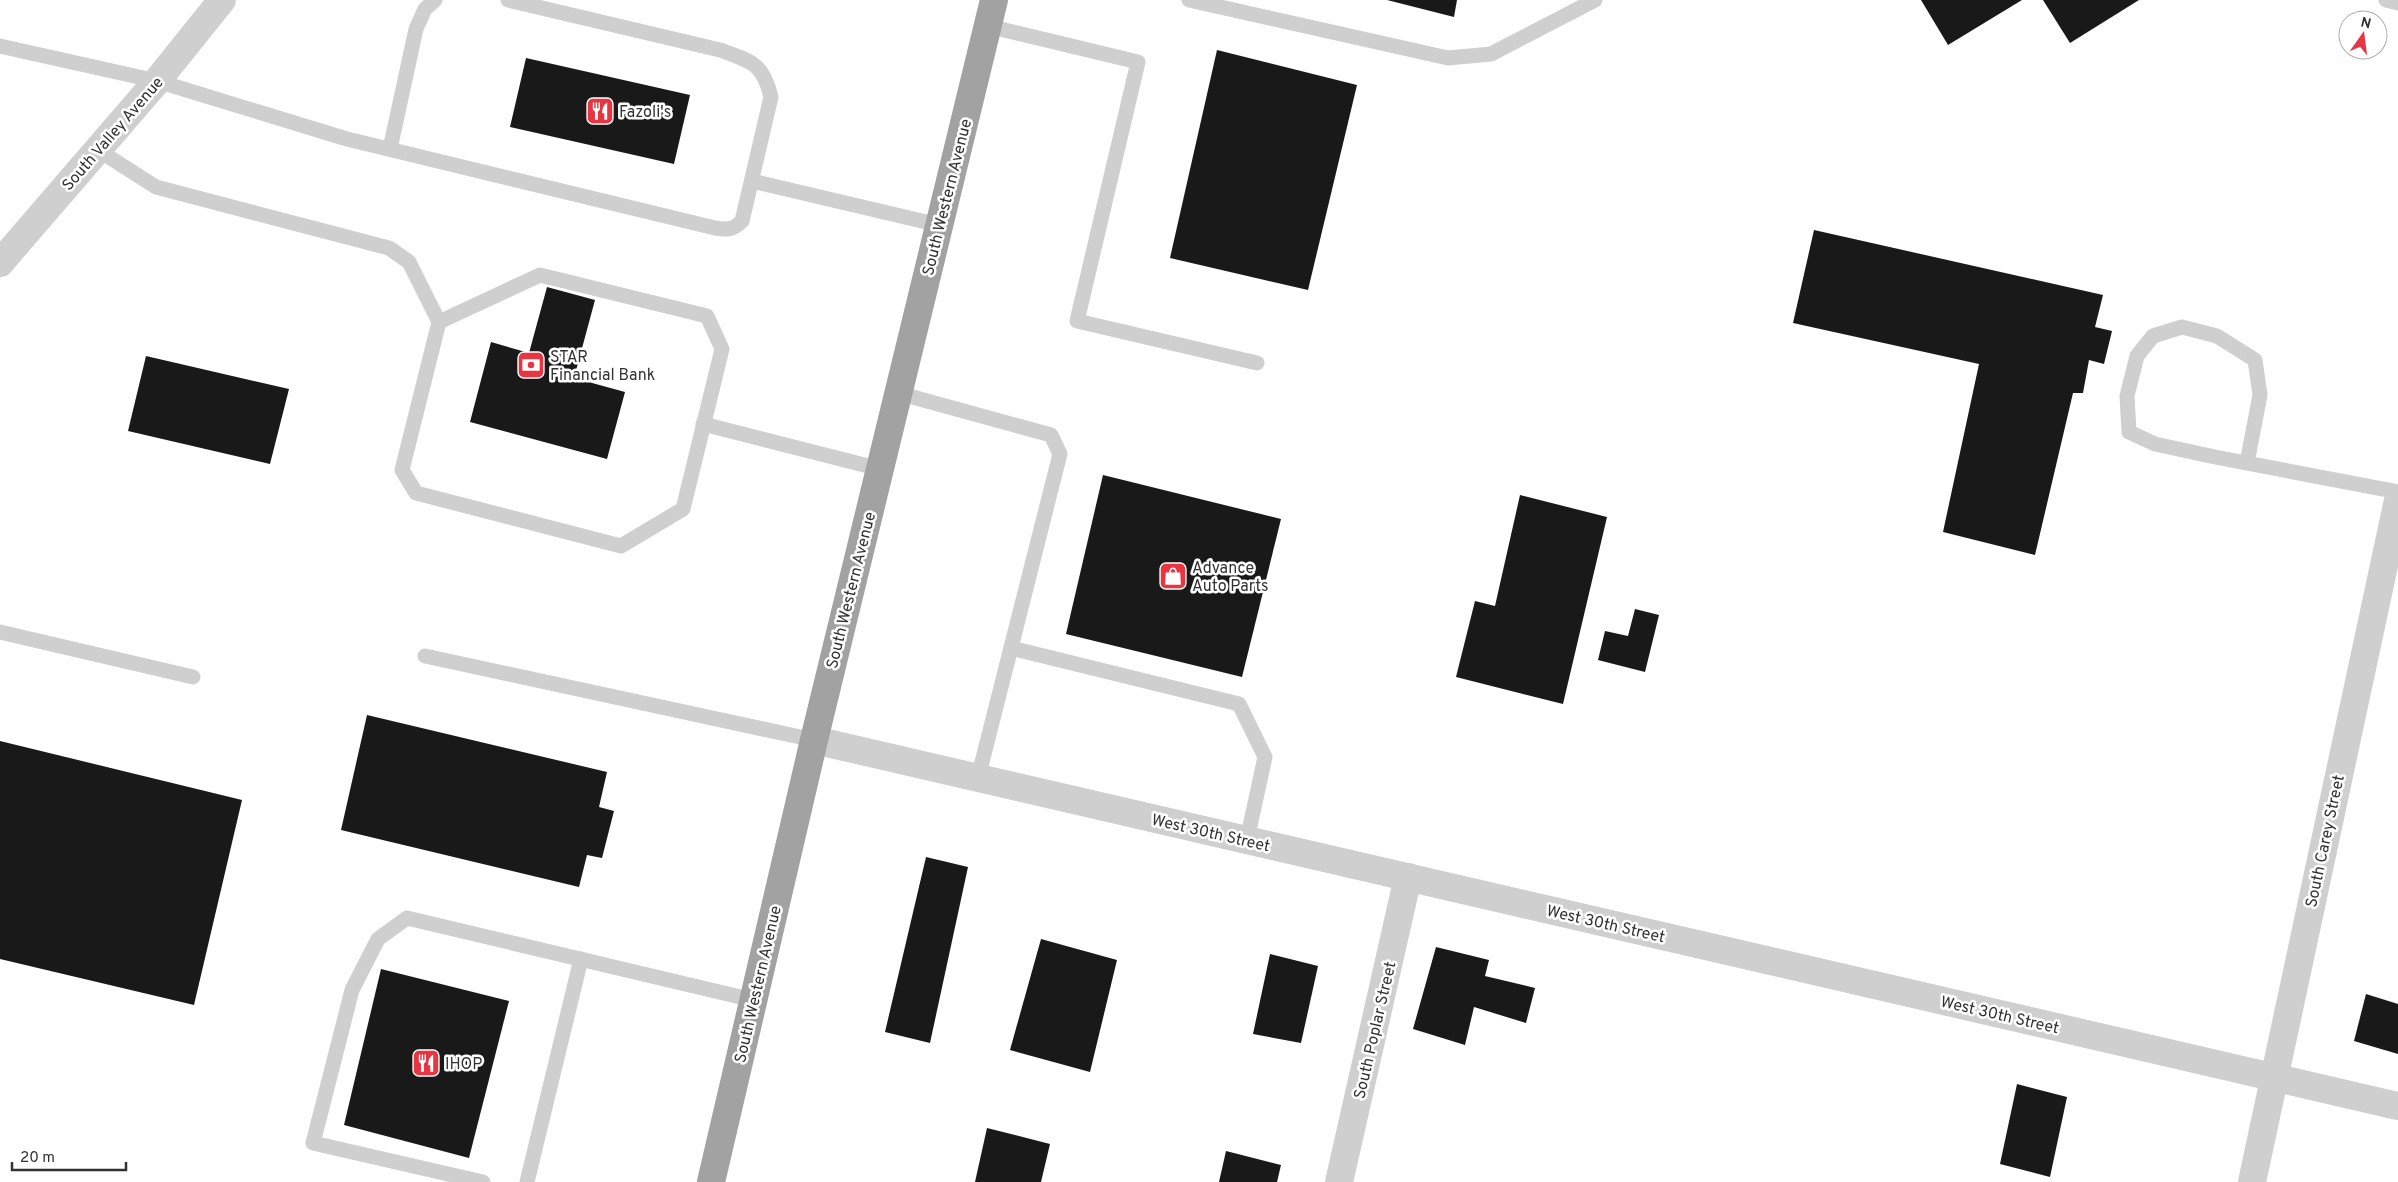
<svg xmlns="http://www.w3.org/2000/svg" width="2398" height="1182" font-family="Overpass,sans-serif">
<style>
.building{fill:#191919}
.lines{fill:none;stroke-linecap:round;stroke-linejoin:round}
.service{stroke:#cfcfcf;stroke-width:15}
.minor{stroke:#cfcfcf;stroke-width:28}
.trunk{stroke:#a2a2a2;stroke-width:28}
.labels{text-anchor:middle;stroke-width:5;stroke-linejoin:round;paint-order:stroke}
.poi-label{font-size:16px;fill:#323232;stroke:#fff;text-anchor:start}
.street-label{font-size:16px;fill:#323232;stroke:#fff}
</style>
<rect width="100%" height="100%" fill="#fff"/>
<g class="building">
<polygon points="1387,0 1457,0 1454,17"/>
<polygon points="1921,0 2022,0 1948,45"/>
<polygon points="2043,0 2139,0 2070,43"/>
<polygon points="1217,50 1357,85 1308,290 1170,258"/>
<polygon points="526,58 690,95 674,164 510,127"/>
<polygon points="1814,230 2103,295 2095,327 2112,331 2104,364 2089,360 2083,393 2073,393 2035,555 1943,532 1979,364 1793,323"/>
<polygon points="547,287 595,300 574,378 625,392 607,459 470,422 491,342 529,353"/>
<polygon points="146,356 289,389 270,464 128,431"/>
<polygon points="1103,475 1281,519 1242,677 1066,634"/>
<polygon points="1520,495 1607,517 1563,704 1456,677 1475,601 1495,606"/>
<polygon points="1635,609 1659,615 1645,672 1598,660 1605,631 1628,636"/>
<polygon points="367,715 607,772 599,807 614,811 602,858 587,855 579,887 341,830"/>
<polygon points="0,741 242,800 194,1005 0,959"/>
<polygon points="926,857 968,867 930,1043 885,1032"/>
<polygon points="1041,939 1117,960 1090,1072 1010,1050"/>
<polygon points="1436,947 1489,960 1485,976 1535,988 1526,1023 1474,1007 1465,1045 1413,1029"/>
<polygon points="1270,954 1318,966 1301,1043 1253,1034"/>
<polygon points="381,969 509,1001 469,1158 344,1125"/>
<polygon points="2366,994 2398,1004 2398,1054 2354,1041"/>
<polygon points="2017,1084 2067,1097 2050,1177 2000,1164"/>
<polygon points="987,1128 1050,1144 1041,1182 975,1182"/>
<polygon points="1226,1151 1281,1165 1277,1182 1219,1182"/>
</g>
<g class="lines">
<g class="service">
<polyline points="1189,0 1448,58 1491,54 1595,0"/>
<polyline points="2386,0 2398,3"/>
<polyline points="988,26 1138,62 1077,321 1257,363"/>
<path d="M0 46 157 81 347 139 715 228C727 230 733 230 742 221L771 97C763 63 751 61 720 50L508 0"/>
<polyline points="390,149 416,29 425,9 435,0"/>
<polyline points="98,150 156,187 389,248 409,262 439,322 402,470 416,493 621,546 683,509 722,349 707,316 540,275 439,322"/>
<polyline points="752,181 939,225"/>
<polyline points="898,393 1051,435 1060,454 978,778"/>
<polyline points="703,424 880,469"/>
<polyline points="2247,463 2260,395 2255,360 2217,336 2182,327 2153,336 2137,356 2127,396 2129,432 2155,444 2215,457 2398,492"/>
<polyline points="0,632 193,677"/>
<polyline points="1011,648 1239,704 1265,757 1247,840"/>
<polyline points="425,656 814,740"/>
<polyline points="483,1182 313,1143 352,990 378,939 407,918 753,1000"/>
<polyline points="527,1182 581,959"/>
</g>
<g class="minor">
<polyline points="0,263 157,81 222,0"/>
<polyline points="814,740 2398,1106"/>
<polyline points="1339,1182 1408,877"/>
<polyline points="2252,1182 2398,500"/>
</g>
<polyline class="trunk" points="711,1182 814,740 994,0"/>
</g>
<defs>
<g id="restaurant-square" transform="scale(1.4375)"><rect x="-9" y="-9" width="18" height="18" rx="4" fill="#e73541" stroke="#fff"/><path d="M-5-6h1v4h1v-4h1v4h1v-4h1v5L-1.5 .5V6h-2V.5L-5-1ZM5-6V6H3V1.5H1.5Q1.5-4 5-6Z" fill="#fff"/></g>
<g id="bank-square" transform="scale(1.4375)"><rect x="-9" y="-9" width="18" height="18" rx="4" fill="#e73541" stroke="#fff"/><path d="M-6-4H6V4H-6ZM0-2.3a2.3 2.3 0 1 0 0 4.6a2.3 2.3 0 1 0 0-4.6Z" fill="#fff"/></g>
<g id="shop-square" transform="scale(1.4375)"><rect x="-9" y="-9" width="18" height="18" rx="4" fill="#e73541" stroke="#fff"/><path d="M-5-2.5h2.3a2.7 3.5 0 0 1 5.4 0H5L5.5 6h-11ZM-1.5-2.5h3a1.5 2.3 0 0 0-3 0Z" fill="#fff"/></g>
</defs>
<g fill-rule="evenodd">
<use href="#restaurant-square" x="600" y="111"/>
<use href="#bank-square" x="531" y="365"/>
<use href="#shop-square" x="1173" y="576"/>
<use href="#restaurant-square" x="426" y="1063"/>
</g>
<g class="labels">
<g class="poi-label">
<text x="619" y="117">Fazoli's</text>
<text x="550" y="362">STAR<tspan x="550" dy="18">Financial Bank</tspan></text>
<text x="1192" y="573">Advance<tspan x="1192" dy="18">Auto Parts</tspan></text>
<text x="445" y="1069">IHOP</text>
</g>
<g class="street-label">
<text transform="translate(112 133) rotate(-49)" y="6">South Valley Avenue</text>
<text transform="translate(946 197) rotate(-76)" y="6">South Western Avenue</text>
<text transform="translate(850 590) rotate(-76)" y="6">South Western Avenue</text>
<text transform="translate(1211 832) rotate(13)" y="6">West 30th Street</text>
<text transform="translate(2324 841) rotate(-78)" y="6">South Carey Street</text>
<text transform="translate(1606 923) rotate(13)" y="6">West 30th Street</text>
<text transform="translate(757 984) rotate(-77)" y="6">South Western Avenue</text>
<text transform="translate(2000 1014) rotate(13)" y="6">West 30th Street</text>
<text transform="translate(1374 1030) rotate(-77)" y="6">South Poplar Street</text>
</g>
</g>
<g transform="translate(2363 35) rotate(14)"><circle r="24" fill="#ffffff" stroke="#adadad"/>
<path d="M0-4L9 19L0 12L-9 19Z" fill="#e73541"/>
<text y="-8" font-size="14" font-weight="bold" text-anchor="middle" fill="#323232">N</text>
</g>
<path d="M12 1162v8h114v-8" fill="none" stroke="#323232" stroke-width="2.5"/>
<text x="20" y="1162" font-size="15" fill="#323232" stroke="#ffffff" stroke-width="4" paint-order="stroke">20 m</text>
</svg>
